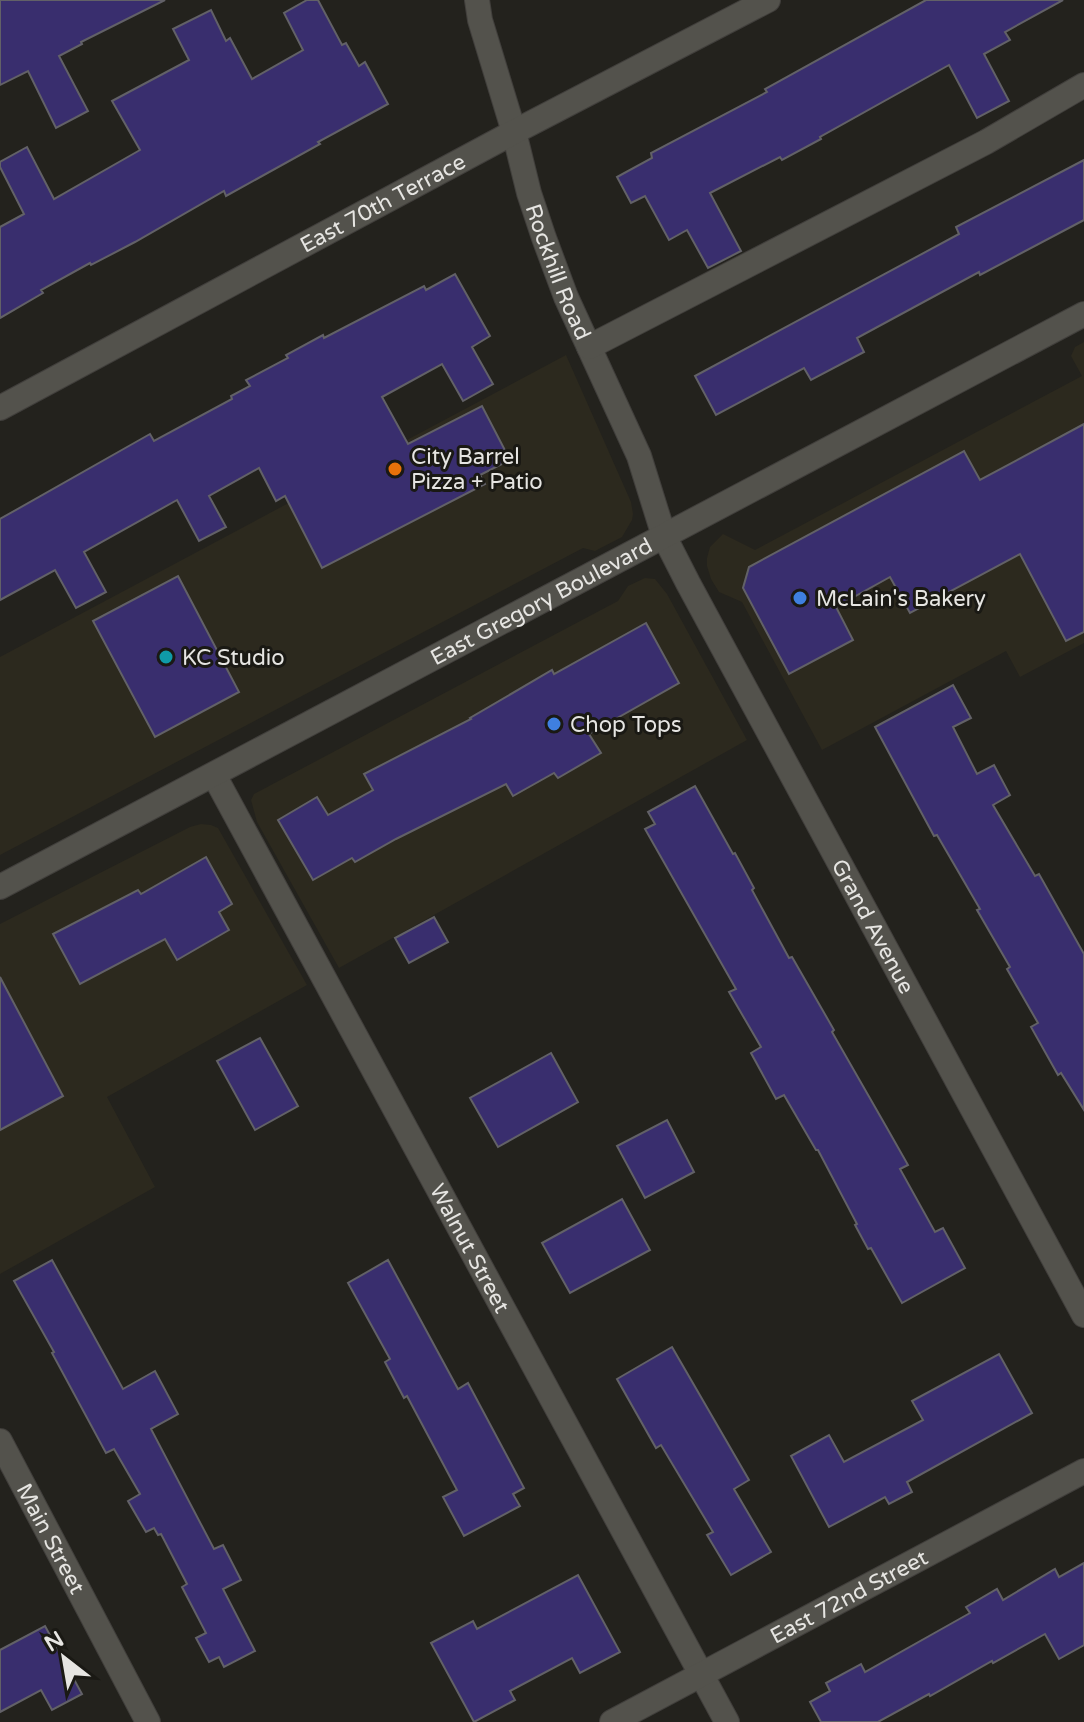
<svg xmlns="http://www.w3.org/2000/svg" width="1084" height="1722" font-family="'Varela Round',sans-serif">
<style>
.built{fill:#2c291e}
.building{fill:#392e6e;stroke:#626167;stroke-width:2}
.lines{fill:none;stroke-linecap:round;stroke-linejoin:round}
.street-casing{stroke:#413f3c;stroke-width:26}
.secondary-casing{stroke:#413f3c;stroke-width:26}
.street{stroke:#53524c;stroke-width:24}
.secondary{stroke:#53524c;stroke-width:24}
.food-dot{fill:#e8710a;stroke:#1a1914;stroke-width:3}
.shop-dot{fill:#3f7fe0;stroke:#1a1914;stroke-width:3}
.culture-dot{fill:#0f9aa8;stroke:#1a1914;stroke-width:3}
.labels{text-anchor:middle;stroke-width:6;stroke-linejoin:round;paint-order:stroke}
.street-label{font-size:22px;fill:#e6e5e2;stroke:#1a1914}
.poi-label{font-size:22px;fill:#e6e5e2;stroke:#1a1914;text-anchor:start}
</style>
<rect width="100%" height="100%" fill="#23221d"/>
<g class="built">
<polygon points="1084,342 1084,643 1020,677 1006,651 822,750 742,602 719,592 711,579 707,566 707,558 710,547 723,534 755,550 1082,376 1071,356 1075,347"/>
<polygon points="566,355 631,502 633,514 632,520 622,537 595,551 583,548 0,855 0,657"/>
<polygon points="645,578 655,579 667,594 747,740 339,968 257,822 251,800 254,794 618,601 628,586"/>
<polygon points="201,824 211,825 218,828 307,985 107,1097 155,1187 0,1274 0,924 190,827"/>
</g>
<g class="building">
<polygon points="0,0 165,0 81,42 82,44 59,56 88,111 56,128 28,71 0,85"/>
<polygon points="307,0 318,0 342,45 346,43 359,66 365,62 388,104 318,142 320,144 226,196 224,191 135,242 91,265 90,263 41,290 43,293 0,318 0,227 24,214 0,167 0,162 27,147 54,199 140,150 112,101 189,60 173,29 211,10 226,41 230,38 252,79 303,50 284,13"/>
<polygon points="926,0 1063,0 1005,32 1010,40 984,54 1009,101 977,118 949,65 820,137 821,139 782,160 780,157 710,193 741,251 708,268 687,230 669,240 645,196 631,203 617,177 652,158 651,153 767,92 765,89"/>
<polygon points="1084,160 1084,220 980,275 979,272 857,338 864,352 811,380 804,368 716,415 695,376 959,234 956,227"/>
<polygon points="455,274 490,336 472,347 493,384 463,401 442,364 382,397 408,444 482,406 510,460 480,475 485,484 322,568 285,496 276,501 259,468 209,496 226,527 199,541 177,500 84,552 106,592 76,608 55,570 0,600 0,519 150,434 154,441 232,399 231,396 250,386 246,380 288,358 286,355 323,335 324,338 424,286 426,290"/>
<polygon points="1084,424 1084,632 1066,641 1020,554 910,613 890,577 836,607 853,640 789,674 743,588 749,567 964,451 980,480"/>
<polygon points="178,576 239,692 155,737 93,621"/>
<polygon points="646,623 679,683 589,734 601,753 558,778 554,773 513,796 506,784 396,839 355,862 352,858 313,880 278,820 317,797 328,815 373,790 364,774 471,719 470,718 552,670 554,674"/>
<polygon points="953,685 971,718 953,727 977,774 994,765 1010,795 993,805 1035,876 1039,874 1084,954 1084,1110 1061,1073 1058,1075 1031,1027 1038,1023 1007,969 1010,967 977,910 980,909 937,835 934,836 875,727"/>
<polygon points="695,786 733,854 735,853 754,888 752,890 789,958 792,957 834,1030 832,1032 887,1128 908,1165 900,1169 935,1232 943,1228 965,1268 902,1303 871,1248 868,1249 855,1225 857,1224 818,1150 816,1150 784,1095 776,1099 751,1053 761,1047 729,992 736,989 645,829 655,824 648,812"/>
<polygon points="206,857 232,904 219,912 229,930 177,960 165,939 80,984 53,934 138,890 141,894"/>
<polygon points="434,917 448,942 409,963 395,938"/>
<polygon points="0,977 63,1096 0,1130"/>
<polygon points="260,1038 298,1106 255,1130 217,1061"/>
<polygon points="551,1053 578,1102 498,1147 470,1098"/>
<polygon points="667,1120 694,1172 645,1198 617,1146"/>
<polygon points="622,1199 650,1250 570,1293 542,1243"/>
<polygon points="52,1260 123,1389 155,1371 178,1414 151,1429 214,1549 223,1545 241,1580 223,1589 255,1651 224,1667 219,1657 209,1662 196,1638 206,1633 182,1587 187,1584 161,1534 158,1535 154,1528 146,1532 128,1501 140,1494 114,1449 106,1453 52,1353 54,1352 14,1281"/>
<polygon points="388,1260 458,1389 468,1383 524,1488 513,1494 520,1506 464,1536 443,1497 457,1490 407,1396 404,1398 385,1362 390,1359 348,1283"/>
<polygon points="672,1347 749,1480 734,1489 771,1552 731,1575 707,1535 713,1532 661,1445 656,1448 617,1379"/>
<polygon points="999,1354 1032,1413 907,1482 912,1492 889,1504 885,1497 829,1527 791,1456 829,1435 844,1462 923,1420 912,1401"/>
<polygon points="1084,1563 1084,1645 1059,1659 1045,1634 993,1663 992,1661 930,1696 929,1694 878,1722 821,1722 810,1702 830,1691 826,1683 861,1664 865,1672 970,1613 966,1607 997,1589 1003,1600 1055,1569 1059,1577"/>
<polygon points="578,1575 620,1652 580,1673 572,1658 510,1691 515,1700 474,1722 431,1643 473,1621 477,1629"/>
<polygon points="45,1626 82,1694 52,1710 41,1690 0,1712 0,1650"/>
</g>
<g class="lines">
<g class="street-casing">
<g id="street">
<path id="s1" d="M477 0 480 20 514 132 529 193 544 238 566 297 639 456 664 536 688 583 1084 1315"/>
<polyline points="589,347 986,142 1084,85"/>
<path id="s2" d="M0 408 514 132 768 0"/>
<path id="s3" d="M214 775 727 1722"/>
<path id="s4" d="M0 1441 148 1722"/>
<path id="s5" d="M612 1722 1084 1471"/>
</g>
</g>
<g class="secondary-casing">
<g id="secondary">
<path id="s6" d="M0 887 1084 314"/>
</g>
</g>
<use href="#street" class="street"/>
<use href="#secondary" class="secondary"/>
</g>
<circle class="food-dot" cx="395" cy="469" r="8"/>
<g class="shop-dot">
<circle cx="800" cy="598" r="8"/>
<circle cx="554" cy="724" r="8"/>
</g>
<circle class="culture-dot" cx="166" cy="657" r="8"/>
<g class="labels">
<g class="street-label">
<text dy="8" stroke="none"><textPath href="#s2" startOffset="434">East 70th Terrace</textPath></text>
<text dy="8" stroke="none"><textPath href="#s1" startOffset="284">Rockhill Road</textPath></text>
<text dy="8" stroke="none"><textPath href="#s6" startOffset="612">East Gregory Boulevard</textPath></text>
<text dy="8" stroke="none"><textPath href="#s1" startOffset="1012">Grand Avenue</textPath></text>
<text dy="8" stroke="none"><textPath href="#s3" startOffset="538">Walnut Street</textPath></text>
<text dy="8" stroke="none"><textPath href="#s4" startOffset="110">Main Street</textPath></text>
<text dy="8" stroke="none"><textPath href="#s5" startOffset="268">East 72nd Street</textPath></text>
</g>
<g class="poi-label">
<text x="411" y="464">City Barrel<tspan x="411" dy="25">Pizza + Patio</tspan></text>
<text x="816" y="606">McLain's Bakery</text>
<text x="182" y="665">KC Studio</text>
<text x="570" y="732">Chop Tops</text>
</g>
</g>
<g transform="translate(64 1658) rotate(329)" stroke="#1a1914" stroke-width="6" paint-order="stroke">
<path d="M0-6L14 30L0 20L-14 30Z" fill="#e6e5e2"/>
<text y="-12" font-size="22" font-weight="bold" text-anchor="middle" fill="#e6e5e2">N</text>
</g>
</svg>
